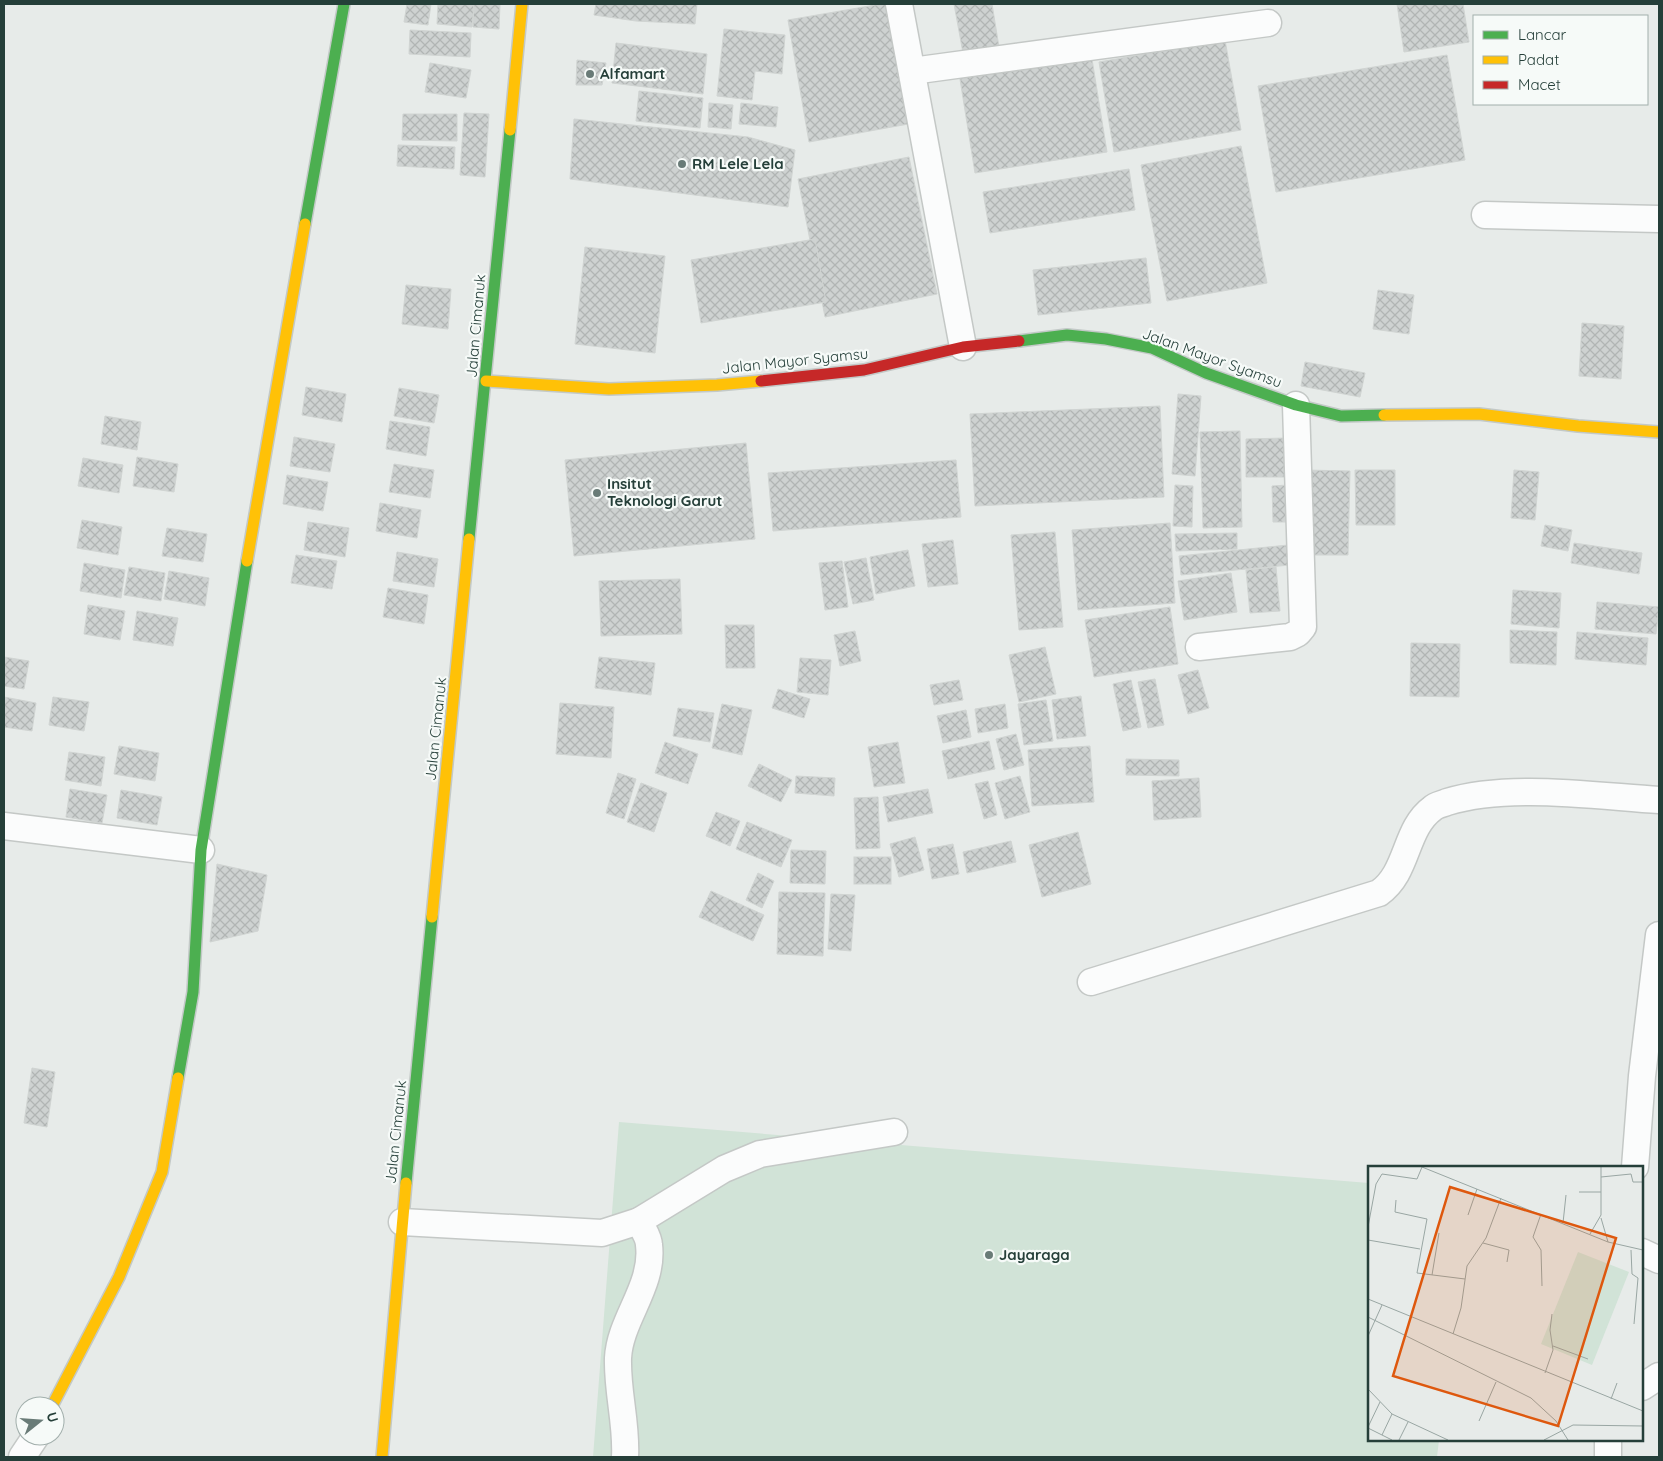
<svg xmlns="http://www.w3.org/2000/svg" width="1663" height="1461" font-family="Quicksand,sans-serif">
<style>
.pitch{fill:#d1e3d7}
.building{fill:url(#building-cross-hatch);stroke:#d0d4d2}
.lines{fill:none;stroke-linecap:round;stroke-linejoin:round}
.street-casing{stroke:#c4c8c6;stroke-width:29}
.fast-casing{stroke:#c3c9c7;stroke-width:14}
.slow-casing{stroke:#c3c9c7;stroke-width:14}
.jam-casing{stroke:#c3c9c7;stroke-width:14}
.street{stroke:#fbfcfc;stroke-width:26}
.fast{stroke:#4caf50;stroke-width:11}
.slow{stroke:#ffc107;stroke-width:11}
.jam{stroke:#c62828;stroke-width:11}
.poi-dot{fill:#697b77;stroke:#f6faf8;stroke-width:2}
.labels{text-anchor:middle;stroke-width:4.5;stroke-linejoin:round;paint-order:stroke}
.poi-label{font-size:15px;font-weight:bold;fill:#253f39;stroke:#f6faf8;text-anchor:start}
.street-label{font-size:15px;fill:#253f39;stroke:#f6faf8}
.inset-road{fill:none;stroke:#99a6a3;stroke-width:1}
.view{fill:#de580e;fill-opacity:0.15;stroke:#de580e;stroke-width:2.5}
.inset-edge{fill:none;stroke:#253f39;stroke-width:2.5}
</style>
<defs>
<pattern id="building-cross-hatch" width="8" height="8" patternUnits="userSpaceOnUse" patternTransform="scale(1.25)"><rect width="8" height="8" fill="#ced2d1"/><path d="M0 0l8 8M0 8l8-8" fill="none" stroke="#b1b5b4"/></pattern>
</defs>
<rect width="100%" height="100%" fill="#e7ebe9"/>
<polygon class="pitch" points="619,1122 1369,1183 1369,1440 1439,1440 1437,1457 593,1457"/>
<g class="building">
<polygon points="407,4 431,4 428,25 404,22"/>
<polygon points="438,4 474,4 472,27 437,24"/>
<polygon points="474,4 500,4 499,29 473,27"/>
<polygon points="596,4 697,4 695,24 636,21 594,15"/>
<polygon points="881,4 894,4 914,123 809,142 788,20"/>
<polygon points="954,4 992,4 999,47 963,53"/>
<polygon points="1397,4 1463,4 1469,42 1404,52"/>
<polygon points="724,29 785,35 782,74 755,71 752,100 717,96"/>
<polygon points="410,30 471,33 470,57 409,54"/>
<polygon points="1225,40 1241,130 1114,152 1099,62"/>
<polygon points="616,43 707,54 703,94 612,83"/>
<polygon points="1091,53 1107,152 975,173 959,73"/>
<polygon points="1447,55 1465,160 1276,192 1258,86"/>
<polygon points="577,60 606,63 602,85 576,85"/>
<polygon points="430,63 471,70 466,98 425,92"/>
<polygon points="639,91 703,98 700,128 636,121"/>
<polygon points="709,103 733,105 731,129 708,127"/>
<polygon points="741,103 778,107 776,127 739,124"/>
<polygon points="464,113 489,114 485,177 460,175"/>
<polygon points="403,114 457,114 457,141 402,140"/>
<polygon points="574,119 748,137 795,150 788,207 570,179"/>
<polygon points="398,145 455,147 454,169 397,166"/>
<polygon points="1241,146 1267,283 1167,301 1141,165"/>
<polygon points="909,157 937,294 825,317 798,179"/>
<polygon points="1129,169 1135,210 990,233 983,192"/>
<polygon points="815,239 826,302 701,323 691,260"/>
<polygon points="585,247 665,256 655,353 575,344"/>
<polygon points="1146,258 1151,303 1038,315 1033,270"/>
<polygon points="406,285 451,289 448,329 402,324"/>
<polygon points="1378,290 1414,295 1409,334 1373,329"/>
<polygon points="1582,323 1624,326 1621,379 1579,376"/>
<polygon points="1305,362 1365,373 1360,397 1301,386"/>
<polygon points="306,387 346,394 342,422 302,415"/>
<polygon points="399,388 439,395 434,423 394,416"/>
<polygon points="1178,394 1201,396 1195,476 1172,474"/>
<polygon points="1160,406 1164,497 975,506 970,414"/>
<polygon points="105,416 141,422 137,450 101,444"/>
<polygon points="390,421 430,427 426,456 386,449"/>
<polygon points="1240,431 1242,527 1203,528 1200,432"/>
<polygon points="294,437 335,444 330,472 290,466"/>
<polygon points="1286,438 1287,477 1246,477 1246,439"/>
<polygon points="746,443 755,539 574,556 565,460"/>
<polygon points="137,457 178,464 174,492 133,486"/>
<polygon points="83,458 123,465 119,493 78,486"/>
<polygon points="956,460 961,517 773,531 768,473"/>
<polygon points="394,464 434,470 430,498 389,492"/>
<polygon points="1304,470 1350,471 1348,555 1303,555"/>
<polygon points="1355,470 1395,470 1395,525 1356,525"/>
<polygon points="1514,470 1539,472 1535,520 1511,518"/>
<polygon points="287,475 328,482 323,511 283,504"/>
<polygon points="1175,485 1193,486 1192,527 1173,526"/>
<polygon points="1288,485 1289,522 1273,522 1272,486"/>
<polygon points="380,503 421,510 417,538 376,531"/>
<polygon points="82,520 122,527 118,555 77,548"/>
<polygon points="308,522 349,528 345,557 304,550"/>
<polygon points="1170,523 1175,603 1078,610 1072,530"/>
<polygon points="1545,525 1572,530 1568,551 1541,546"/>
<polygon points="167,528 207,534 203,562 162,556"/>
<polygon points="1055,532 1063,627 1019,630 1011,535"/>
<polygon points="1237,533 1237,549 1176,551 1175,534"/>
<polygon points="953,540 958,584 928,587 922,544"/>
<polygon points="1574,543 1642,553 1639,574 1571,563"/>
<polygon points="1288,545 1290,565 1181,575 1179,556"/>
<polygon points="908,550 915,586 876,594 870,557"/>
<polygon points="397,552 438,559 434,587 393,581"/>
<polygon points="296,555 337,561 332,589 291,583"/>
<polygon points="866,558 874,600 853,604 844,562"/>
<polygon points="842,561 848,607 825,610 819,563"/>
<polygon points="84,563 125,570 121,598 80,591"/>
<polygon points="129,567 165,573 161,601 124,595"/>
<polygon points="1276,567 1280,611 1250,613 1246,570"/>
<polygon points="169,571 209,578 205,606 164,599"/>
<polygon points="1231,573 1237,612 1184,620 1178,581"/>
<polygon points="680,579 682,634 601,636 599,581"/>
<polygon points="388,588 428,595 424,624 383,617"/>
<polygon points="1513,590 1561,593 1559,628 1511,624"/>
<polygon points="1597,602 1659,607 1656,634 1595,629"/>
<polygon points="88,605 125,611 120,640 84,634"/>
<polygon points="1170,607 1178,664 1094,677 1085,620"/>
<polygon points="137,611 178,618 173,646 133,640"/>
<polygon points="725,625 754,625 755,668 726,668"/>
<polygon points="1510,630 1557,632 1556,665 1510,663"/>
<polygon points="855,631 861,661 840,666 834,635"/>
<polygon points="1577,632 1648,638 1646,665 1575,659"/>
<polygon points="1411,643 1460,644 1459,697 1410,696"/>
<polygon points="1045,647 1056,694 1019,702 1009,655"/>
<polygon points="4,657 29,661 24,689 4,686"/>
<polygon points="599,657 655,663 651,695 595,688"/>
<polygon points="800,658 831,660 828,695 797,692"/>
<polygon points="1198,670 1209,708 1188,714 1178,675"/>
<polygon points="1155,679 1164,725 1148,728 1138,682"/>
<polygon points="959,680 963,700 934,705 930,685"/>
<polygon points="1131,680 1141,727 1123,731 1113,684"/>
<polygon points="778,689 810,699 804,718 772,708"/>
<polygon points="1081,696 1086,736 1057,739 1052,700"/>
<polygon points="4,697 36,703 32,731 4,727"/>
<polygon points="53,697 89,702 84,731 49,725"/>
<polygon points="1046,700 1053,741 1024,745 1018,704"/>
<polygon points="560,703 614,707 611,758 556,754"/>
<polygon points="722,704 752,710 742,755 712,748"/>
<polygon points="1005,704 1008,728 978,733 975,709"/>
<polygon points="678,708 714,713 710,742 673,736"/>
<polygon points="966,710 971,737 943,743 937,716"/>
<polygon points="1016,734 1024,765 1004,770 996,739"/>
<polygon points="989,741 995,769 948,779 942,751"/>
<polygon points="665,742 698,754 688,784 655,773"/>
<polygon points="898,742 905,783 874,787 868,747"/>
<polygon points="119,746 159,753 155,781 114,774"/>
<polygon points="1090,746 1094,802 1032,806 1028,750"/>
<polygon points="69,752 105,757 101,786 65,780"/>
<polygon points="1126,759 1179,760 1179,776 1126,775"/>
<polygon points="759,764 792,780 781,802 748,786"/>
<polygon points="618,773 636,779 624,819 606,813"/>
<polygon points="796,776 835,778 834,796 795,793"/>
<polygon points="1020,776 1030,812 1005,819 995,783"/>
<polygon points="1199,778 1201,817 1154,820 1152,781"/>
<polygon points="988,781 997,815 984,819 975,784"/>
<polygon points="641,783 667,793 654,832 627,822"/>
<polygon points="70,789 107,795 102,823 66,817"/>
<polygon points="928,789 933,813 888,822 883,797"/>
<polygon points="121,790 162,797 157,825 117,818"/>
<polygon points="878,797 880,848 856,849 854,798"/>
<polygon points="716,812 740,821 730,846 706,836"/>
<polygon points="747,822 792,840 781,867 736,849"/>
<polygon points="1078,832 1091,884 1042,897 1029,845"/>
<polygon points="915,837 924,870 899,877 890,844"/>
<polygon points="1011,841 1016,862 967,873 963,852"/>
<polygon points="953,844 959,874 932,879 927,849"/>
<polygon points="791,850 826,851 825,884 790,883"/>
<rect x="854" y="857" width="37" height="27"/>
<polygon points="217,864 267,875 258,931 210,942"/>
<polygon points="758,873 774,881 762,908 746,900"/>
<polygon points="711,891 764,915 753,941 699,917"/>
<polygon points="779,892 825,893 823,956 777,954"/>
<polygon points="831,894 855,895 851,951 828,949"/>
<polygon points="32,1068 55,1072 47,1127 24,1123"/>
</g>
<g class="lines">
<g class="street-casing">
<g id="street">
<polyline points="899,4 963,347"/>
<polyline points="912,71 1268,23"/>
<polyline points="1485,215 1659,219"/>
<polyline points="1199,647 1290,637 1298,633 1303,627 1296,405"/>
<polyline points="4,826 201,850"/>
<path d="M1091 982 1379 893C1409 872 1404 829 1433 808 1436 805 1443 804 1447 802 1508 783 1595 796 1659 800"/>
<polyline points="1635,1167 1642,1076 1659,935"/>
<polyline points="402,1222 602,1233 639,1221 724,1169 760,1154 894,1132"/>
<polyline points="1642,1252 1659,1260"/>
<polyline points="1642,1387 1659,1376"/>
<polyline points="22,1457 36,1436"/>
<path d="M625 1457C627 1424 617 1392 618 1358 620 1319 654 1286 649 1245 649 1237 642 1228 639 1221"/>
<polyline points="1608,1457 1608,1440"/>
</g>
</g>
<g class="fast-casing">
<g id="fast">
<polyline points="305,224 344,4"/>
<polyline points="1019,341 1067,335 1106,339 1152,348 1206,373 1296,405 1341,416 1384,415"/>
<polyline points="469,539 510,130"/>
<polyline points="178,1078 193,992 201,850 247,561"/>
<polyline points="406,1183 432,917"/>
</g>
</g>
<g class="slow-casing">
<g id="slow">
<polyline points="510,130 522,4"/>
<polyline points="486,381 609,389 717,385 761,381"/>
<polyline points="1384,415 1479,414 1578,426 1659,432"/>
<polyline points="247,561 305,224"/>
<polyline points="432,917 469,539"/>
<polyline points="52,1406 119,1277 162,1172 178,1078"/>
<polyline points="382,1457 406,1183"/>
</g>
</g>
<g class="jam-casing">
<polyline id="jam" points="761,381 864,370 963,347 1019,341"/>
</g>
<use href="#street" class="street"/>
<use href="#fast" class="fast"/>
<use href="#slow" class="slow"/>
<use href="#jam" class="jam"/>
</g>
<g class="poi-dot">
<circle cx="590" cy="74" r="5"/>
<circle cx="682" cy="164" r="5"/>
<circle cx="597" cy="493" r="5"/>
<circle cx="989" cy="1255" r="5"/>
</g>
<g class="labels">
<g class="poi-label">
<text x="600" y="79">Alfamart</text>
<text x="692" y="169">RM Lele Lela</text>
<text x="607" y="489">Insitut<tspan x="607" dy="17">Teknologi Garut</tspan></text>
<text x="999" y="1260">Jayaraga</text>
</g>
<g class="street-label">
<text transform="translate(476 326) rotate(-85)" y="5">Jalan Cimanuk</text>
<text transform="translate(1212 358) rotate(20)" y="5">Jalan Mayor Syamsu</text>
<text transform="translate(795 361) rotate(-6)" y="5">Jalan Mayor Syamsu</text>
<text transform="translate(436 729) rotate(-84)" y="5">Jalan Cimanuk</text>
<text transform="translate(396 1132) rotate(-84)" y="5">Jalan Cimanuk</text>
</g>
</g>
<g transform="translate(1368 1166)">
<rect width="275" height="275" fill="#e7ebe9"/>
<path d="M210 86 261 106 224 199 173 178Z" fill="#d1e3d7"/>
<path class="inset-road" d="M233 11 263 8 265 16H275M211 26H233M28 34 27 46 59 53 49 107 97 113M173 48 165 71 173 84 174 120M100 49 109 23M233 52 240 76M195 57 198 29M0 61 8 18 14 8 49 13 54 1 240 76 275 84M222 68 233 49V1M0 74 52 83M115 77 141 84 139 96M263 84 264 108 270 112 266 158M64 109 71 67M0 133 275 245M0 151 163 232 188 255 200 274M85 168 93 142 99 100 118 72 133 32M0 170 14 139M185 180 220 193M177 207 185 184 182 164 184 148M0 223 24 248 80 274M243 233 249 217M111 255 128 216M0 261 12 236M0 262 24 274M14 269 24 248M31 274 40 256M176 274 205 259 275 260"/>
<path class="view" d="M82 21 248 72 190 260 25 210Z"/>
<rect width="275" height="275" class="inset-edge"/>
</g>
<rect width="1663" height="1461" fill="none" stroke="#253f39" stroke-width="10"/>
<rect x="1473" y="15" width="175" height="90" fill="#f6faf8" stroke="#a2afac"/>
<rect x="1483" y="31" width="25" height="8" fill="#4caf50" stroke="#a2afac"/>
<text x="1518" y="40" font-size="15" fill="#253f39">Lancar</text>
<rect x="1483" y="56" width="25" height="8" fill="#ffc107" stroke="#a2afac"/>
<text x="1518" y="65" font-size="15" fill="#253f39">Padat</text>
<rect x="1483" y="81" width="25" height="8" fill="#c62828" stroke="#a2afac"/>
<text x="1518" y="90" font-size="15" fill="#253f39">Macet</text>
<g transform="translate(40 1421) rotate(73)"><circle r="24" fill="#f6faf8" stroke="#a2afac"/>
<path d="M0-4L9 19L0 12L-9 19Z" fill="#697b77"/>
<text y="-8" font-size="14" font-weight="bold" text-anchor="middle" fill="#253f39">U</text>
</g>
</svg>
